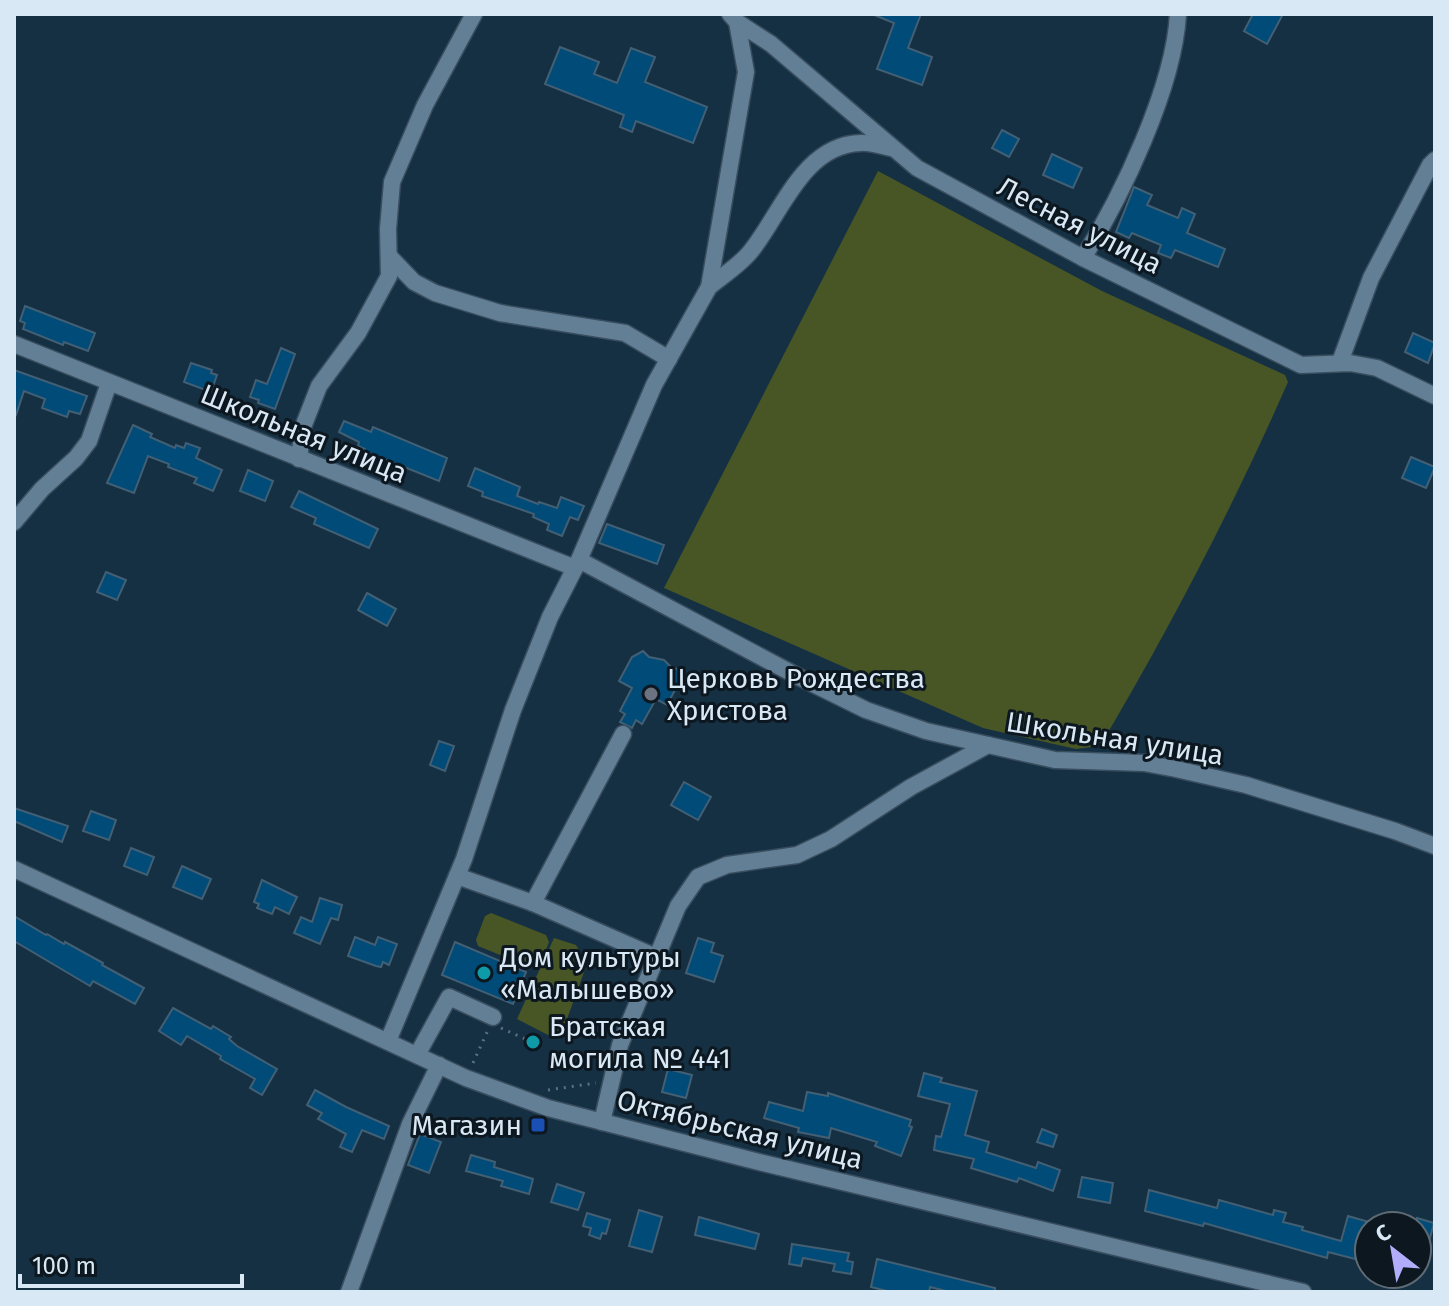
<svg xmlns="http://www.w3.org/2000/svg" width="1449" height="1306" font-family="'Fira Sans',sans-serif">
<style>
.green{fill:#485625}
.building{fill:#004b77;stroke:#435f74;stroke-width:2}
.lines{fill:none;stroke-linecap:round;stroke-linejoin:round}
.minor-casing{stroke:#384d5e;stroke-width:19}
.path{stroke:#5a7181;stroke-width:3;stroke-dasharray:2 6;stroke-linecap:butt}
.minor{stroke:#637f96;stroke-width:16}
.worship-dot{fill:#6b7280;stroke:#0c1720;stroke-width:3}
.culture-dot{fill:#0f9aa8;stroke:#0c1720;stroke-width:3}
.transit-dot{fill:#1a4fb4;stroke:#0c1720;stroke-width:3}
.labels{text-anchor:middle;stroke-width:6;stroke-linejoin:round;paint-order:stroke}
.street-label{font-size:28px;fill:#d8e8f4;stroke:#0c1720}
.poi-label{font-size:28px;fill:#d8e8f4;stroke:#0c1720;text-anchor:start}
</style>
<rect width="100%" height="100%" fill="#163043"/>
<g class="green">
<path d="M878 171 1102 291 1285 375 1288 382C1233 507 1170 628 1100 746L1076 749 983 728 664 588Z"/>
<polygon points="491,913 546,935 549,942 540,965 532,968 478,946 476,940 485,916"/>
<polygon points="554,938 576,945 587,964 563,1030 550,1036 517,1019"/>
</g>
<g class="building">
<polygon points="872,14 921,14 908,48 932,57 922,85 877,69 894,23"/>
<polygon points="1253,14 1283,14 1267,44 1244,31"/>
<polygon points="560,47 599,62 594,74 617,83 631,48 655,57 645,82 707,107 693,143 636,121 632,132 620,127 624,115 545,84"/>
<polygon points="1002,130 1019,139 1009,157 992,148"/>
<polygon points="1052,154 1082,168 1073,188 1043,175"/>
<polygon points="1134,187 1152,195 1147,205 1178,218 1182,208 1195,214 1187,233 1225,249 1218,267 1175,250 1171,258 1158,253 1161,245 1132,233 1129,238 1116,232"/>
<polygon points="25,306 95,333 88,351 64,342 63,345 23,329 25,323 20,321"/>
<polygon points="1413,333 1435,343 1428,363 1405,352"/>
<polygon points="281,348 295,354 275,409 258,403 259,400 250,397 256,380 267,384"/>
<polygon points="191,363 212,370 211,373 217,375 211,392 184,382"/>
<polygon points="14,370 87,396 80,414 69,411 67,417 42,408 45,399 24,391 16,415 14,414"/>
<polygon points="344,421 371,432 373,427 447,458 439,481 364,451 365,449 358,446 359,442 339,432"/>
<polygon points="133,425 152,434 150,437 175,448 176,445 184,448 186,443 200,448 196,458 222,470 213,491 194,483 197,478 168,467 169,464 148,456 134,493 107,483"/>
<polygon points="1411,457 1435,467 1426,488 1402,478"/>
<polygon points="475,468 520,487 517,496 538,504 539,502 557,508 561,497 584,506 578,520 570,517 562,536 547,530 549,524 533,517 534,514 482,496 483,492 468,486"/>
<polygon points="248,470 273,481 265,501 240,491"/>
<polygon points="299,491 378,529 369,548 314,524 316,518 291,507"/>
<polygon points="607,524 664,545 657,564 599,543"/>
<polygon points="106,572 126,580 117,600 97,592"/>
<polygon points="367,593 396,609 387,626 358,610"/>
<polygon points="643,651 649,657 664,660 672,668 678,669 682,677 667,705 656,699 642,724 636,720 632,728 620,722 625,714 620,711 632,688 619,681 632,657"/>
<polygon points="439,741 454,746 445,771 430,765"/>
<polygon points="684,782 711,797 698,820 671,805"/>
<polygon points="14,808 68,826 62,842 14,821"/>
<polygon points="91,811 116,820 109,840 83,831"/>
<polygon points="131,848 154,857 147,875 124,866"/>
<polygon points="182,866 211,879 202,899 173,887"/>
<polygon points="262,880 297,897 289,914 275,907 272,914 257,908 259,904 254,902"/>
<polygon points="320,898 342,905 338,920 331,918 320,944 294,933 301,917 312,922"/>
<polygon points="14,916 46,935 47,934 64,944 65,942 103,963 102,965 144,988 135,1004 93,981 90,986 14,941"/>
<polygon points="355,937 375,945 378,937 397,944 389,965 383,962 381,967 376,966 348,956"/>
<polygon points="698,938 714,943 711,952 723,956 714,982 686,973"/>
<polygon points="455,942 526,972 513,1004 442,975"/>
<polygon points="173,1008 211,1029 213,1026 231,1037 229,1039 237,1046 277,1069 262,1095 250,1088 255,1079 220,1059 221,1056 187,1036 181,1045 159,1031"/>
<polygon points="668,1069 692,1075 686,1098 662,1092"/>
<polygon points="924,1073 942,1078 940,1082 977,1091 965,1135 989,1142 986,1152 1036,1168 1038,1162 1060,1170 1053,1191 1019,1178 1017,1182 971,1168 974,1159 934,1150 936,1136 941,1137 950,1104 918,1096"/>
<polygon points="315,1090 346,1107 389,1126 384,1139 362,1130 352,1152 340,1147 346,1134 318,1119 322,1113 307,1105"/>
<polygon points="807,1092 828,1096 828,1093 911,1120 909,1126 912,1127 901,1156 875,1146 877,1142 831,1128 829,1138 798,1132 799,1128 764,1118 769,1102 803,1111"/>
<polygon points="1042,1129 1057,1135 1053,1147 1037,1142"/>
<polygon points="420,1134 441,1142 429,1173 408,1165"/>
<polygon points="471,1155 495,1162 494,1167 533,1179 529,1194 501,1186 503,1181 466,1171"/>
<polygon points="1082,1177 1113,1183 1110,1203 1078,1197"/>
<polygon points="557,1184 584,1193 578,1210 551,1202"/>
<polygon points="1149,1190 1217,1208 1219,1200 1273,1215 1274,1210 1286,1213 1283,1222 1303,1227 1302,1230 1341,1241 1348,1216 1369,1222 1367,1262 1328,1252 1327,1258 1204,1223 1203,1226 1145,1211"/>
<polygon points="639,1210 662,1217 652,1252 629,1246"/>
<polygon points="587,1213 610,1220 606,1234 602,1233 600,1239 589,1235 591,1228 583,1226"/>
<polygon points="699,1217 759,1234 755,1249 695,1235"/>
<polygon points="1417,1218 1434,1223 1428,1245 1417,1242"/>
<polygon points="792,1244 849,1253 847,1261 853,1262 851,1274 833,1271 835,1264 803,1258 801,1266 789,1264"/>
<polygon points="877,1259 995,1288 995,1292 950,1292 930,1287 929,1292 891,1292 871,1287"/>
</g>
<g class="lines">
<g class="minor-casing">
<g id="minor">
<polyline points="737,22 771,44 917,168 1083,258 1301,365 1350,363 1377,368 1435,396"/>
<polyline points="389,256 414,282 435,293 500,313 625,333 669,359"/>
<path d="M1083 258C1122 196 1174 87 1178 14"/>
<path d="M709 287C722 276 740 265 751 251 781 214 803 145 860 143 870 142 881 146 891 148"/>
<polyline points="14,344 575,568"/>
<polyline points="1340,362 1371,278 1430,165 1435,160"/>
<polyline points="299,459 303,427 319,386 358,333 389,276 388,229 392,182 425,105 474,14"/>
<polyline points="14,522 42,489 76,458 89,441 109,383"/>
<polyline points="579,560 799,677 866,710 926,731 1055,760 1144,763 1176,769 1246,785 1395,831 1435,846"/>
<polyline points="14,869 466,1078 548,1108 755,1161 1303,1292"/>
<polyline points="457,876 533,903 656,957"/>
<polyline points="533,903 623,734"/>
<polyline points="388,1041 464,859 513,710 550,617 579,560 654,385 709,287 746,72 737,22 730,14"/>
<polyline points="417,1055 449,997 493,1017"/>
<polyline points="602,1122 620,1045 678,906 698,877 727,865 797,855 831,839 911,787 988,745"/>
<polyline points="349,1292 410,1124 439,1065"/>
</g>
</g>
<g class="path">
<polyline points="501,1028 532,1042"/>
<polyline points="473,1063 488,1030"/>
<polyline points="548,1090 596,1083"/>
</g>
<use href="#minor" class="minor"/>
</g>
<circle class="worship-dot" cx="651" cy="694" r="8"/>
<g class="culture-dot">
<circle cx="484" cy="973" r="8"/>
<circle cx="533" cy="1042" r="8"/>
</g>
<rect class="transit-dot" x="530" y="1117" width="16" height="16" rx="4"/>
<g class="labels">
<g class="street-label">
<text transform="translate(1080 225) rotate(27)" y="10">Лесная улица</text>
<text transform="translate(304 433) rotate(22)" y="10">Школьная улица</text>
<text transform="translate(1115 738) rotate(9)" y="10">Школьная улица</text>
<text transform="translate(740 1129) rotate(14)" y="10">Октябрьская улица</text>
</g>
<g class="poi-label">
<text x="667" y="688">Церковь Рождества<tspan x="667" dy="32">Христова</tspan></text>
<text x="500" y="967">Дом культуры<tspan x="500" dy="32">«Малышево»</tspan></text>
<text x="549" y="1036">Братская<tspan x="549" dy="32">могила № 441</tspan></text>
<text x="522" y="1135" text-anchor="end">Магазин</text>
</g>
</g>
<rect width="1449" height="1306" fill="none" stroke="#d8e8f4" stroke-width="32"/>
<g transform="translate(1393 1250) rotate(329)"><circle r="38" fill="#0c1720" stroke="#5e6b75" stroke-width="2"/>
<path d="M0-6L14 30L0 20L-14 30Z" fill="#b1adfa"/>
<text y="-12" font-size="22" font-weight="bold" text-anchor="middle" fill="#d8e8f4">С</text>
</g>
<path d="M20 1274v12h222v-12" fill="none" stroke="#d8e8f4" stroke-width="4"/>
<text x="32" y="1274" font-size="24" fill="#d8e8f4" stroke="#0c1720" stroke-width="6" paint-order="stroke">100 m</text>
</svg>
